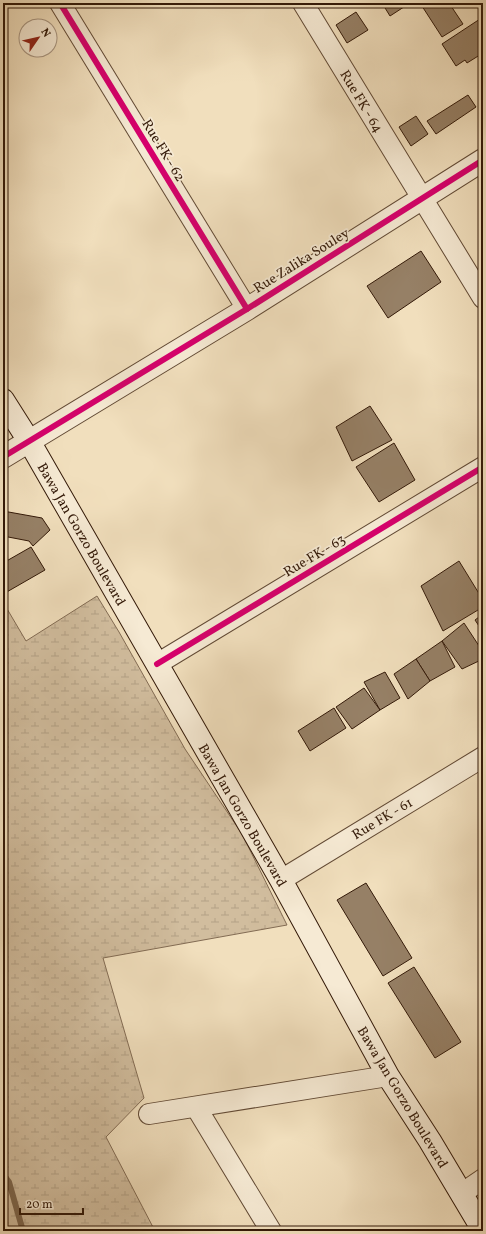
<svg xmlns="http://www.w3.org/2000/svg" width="486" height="1234" font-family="Vollkorn,serif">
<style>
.wetland{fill:url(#wetland-marsh);stroke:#826b53}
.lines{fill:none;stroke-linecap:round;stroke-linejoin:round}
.stream{stroke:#7e684f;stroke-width:6}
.building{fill:#968066;stroke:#331908}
.minor-casing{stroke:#624a35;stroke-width:22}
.tertiary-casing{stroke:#624a35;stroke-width:24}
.secondary-casing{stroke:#331908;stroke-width:24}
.minor{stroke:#f6ead4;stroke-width:20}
.tertiary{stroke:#f6ead4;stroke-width:22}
.secondary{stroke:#f6ead4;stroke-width:22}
.cycleway-casing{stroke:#f6ead4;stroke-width:8}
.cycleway{stroke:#d6006c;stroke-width:6}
.labels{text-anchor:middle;stroke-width:3.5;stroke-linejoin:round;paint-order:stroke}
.street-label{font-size:14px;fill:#331908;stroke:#f6ead4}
</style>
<defs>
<pattern id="wetland-marsh" width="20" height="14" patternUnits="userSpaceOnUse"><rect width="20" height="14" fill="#d1bd9e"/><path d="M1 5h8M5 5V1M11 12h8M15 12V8" fill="none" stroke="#b4a287"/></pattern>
</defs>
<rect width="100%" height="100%" fill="#f1dfbd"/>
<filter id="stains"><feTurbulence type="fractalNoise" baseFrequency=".005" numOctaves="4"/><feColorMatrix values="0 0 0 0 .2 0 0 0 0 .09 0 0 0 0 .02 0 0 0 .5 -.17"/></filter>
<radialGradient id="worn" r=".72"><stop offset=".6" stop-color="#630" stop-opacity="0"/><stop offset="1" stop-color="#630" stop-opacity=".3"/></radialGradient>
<polygon class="wetland" points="97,596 119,632 185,749 242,834 287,925 103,958 144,1098 106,1137 155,1231 3,1231 3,602 26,641"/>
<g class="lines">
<polyline class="stream" points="3,1174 9,1182 23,1231"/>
</g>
<g class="building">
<polygon points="382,3 410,3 390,16"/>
<polygon points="420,3 449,3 463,24 442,37"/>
<polygon points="356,12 368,30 347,43 336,25"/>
<polygon points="483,17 483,53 467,63 465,60 456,66 442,44"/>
<polygon points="468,95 476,107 436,134 427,121"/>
<polygon points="416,116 428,134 411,146 399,127"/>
<polygon points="421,251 441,282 388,318 367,286"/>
<polygon points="370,406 392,440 352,461 336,427"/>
<polygon points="394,443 415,480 379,502 356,467"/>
<polygon points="3,511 42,518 50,530 33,546 29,541 3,536"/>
<polygon points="31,547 45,570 5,593 3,590 3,563"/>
<polygon points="459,561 483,600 483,607 443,631 421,586"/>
<polygon points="483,614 483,632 475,620"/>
<polygon points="464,623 483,652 483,659 462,669 442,641"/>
<polygon points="442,641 455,667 430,681 416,659"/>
<polygon points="416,659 430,681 408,699 394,674"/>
<polygon points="385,672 400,698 380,710 364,682"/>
<polygon points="364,688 380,710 352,729 336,707"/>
<polygon points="334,708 346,728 310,751 298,731"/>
<polygon points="366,883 412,958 383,976 337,900"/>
<polygon points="414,967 461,1042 435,1058 388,983"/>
</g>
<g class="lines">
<g class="minor-casing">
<g id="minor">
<polyline points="60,3 247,309"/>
<polyline points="303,3 483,298"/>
<polyline points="157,664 483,467"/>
<polyline points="281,880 483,757"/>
<polyline points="196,1107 271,1231"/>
<polyline points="149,1114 388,1076"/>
<polyline points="461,1194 483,1179"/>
</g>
</g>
<g class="tertiary-casing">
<polyline id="tertiary" points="3,457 247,309 483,160"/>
</g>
<g class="secondary-casing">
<polyline id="secondary" points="3,400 29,441 281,880 388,1076 430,1141 483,1230"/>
</g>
<use href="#minor" class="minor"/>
<use href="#tertiary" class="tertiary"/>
<use href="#secondary" class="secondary"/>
<g class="cycleway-casing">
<g id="cycleway">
<polyline points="60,3 247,309"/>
<polyline points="3,457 247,309 483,160"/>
<polyline points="157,664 483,467"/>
</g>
</g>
<use href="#cycleway" class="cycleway"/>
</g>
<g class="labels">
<g class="street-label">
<text transform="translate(362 101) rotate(59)" y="5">Rue FK - 64</text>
<text transform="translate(164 150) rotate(59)" y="5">Rue FK - 62</text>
<text transform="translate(301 260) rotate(-32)" y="5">Rue Zalika Souley</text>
<text transform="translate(82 534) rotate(60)" y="5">Bawa Jan Gorzo Boulevard</text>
<text transform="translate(314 555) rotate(-31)" y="5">Rue FK - 63</text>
<text transform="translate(243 815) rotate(60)" y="5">Bawa Jan Gorzo Boulevard</text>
<text transform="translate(382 818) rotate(-31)" y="5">Rue FK - 61</text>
<text transform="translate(403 1097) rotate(59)" y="5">Bawa Jan Gorzo Boulevard</text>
</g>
</g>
<rect width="486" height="1234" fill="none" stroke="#f1dfbd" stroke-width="16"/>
<rect x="4" y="4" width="478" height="1226" fill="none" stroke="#331908" stroke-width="2"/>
<rect x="8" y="8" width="470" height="1218" fill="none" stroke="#331908"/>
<g transform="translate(38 38) rotate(56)"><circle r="19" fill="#f6ead4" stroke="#a89682"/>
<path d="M0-3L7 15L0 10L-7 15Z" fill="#8f2418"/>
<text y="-6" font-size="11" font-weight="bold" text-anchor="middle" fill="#331908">N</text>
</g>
<path d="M20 1208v6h63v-6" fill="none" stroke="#331908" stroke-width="2"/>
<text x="26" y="1208" font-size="12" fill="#331908" stroke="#f6ead4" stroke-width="3" paint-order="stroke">20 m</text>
<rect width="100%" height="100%" filter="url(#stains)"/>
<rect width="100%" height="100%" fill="url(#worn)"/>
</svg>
